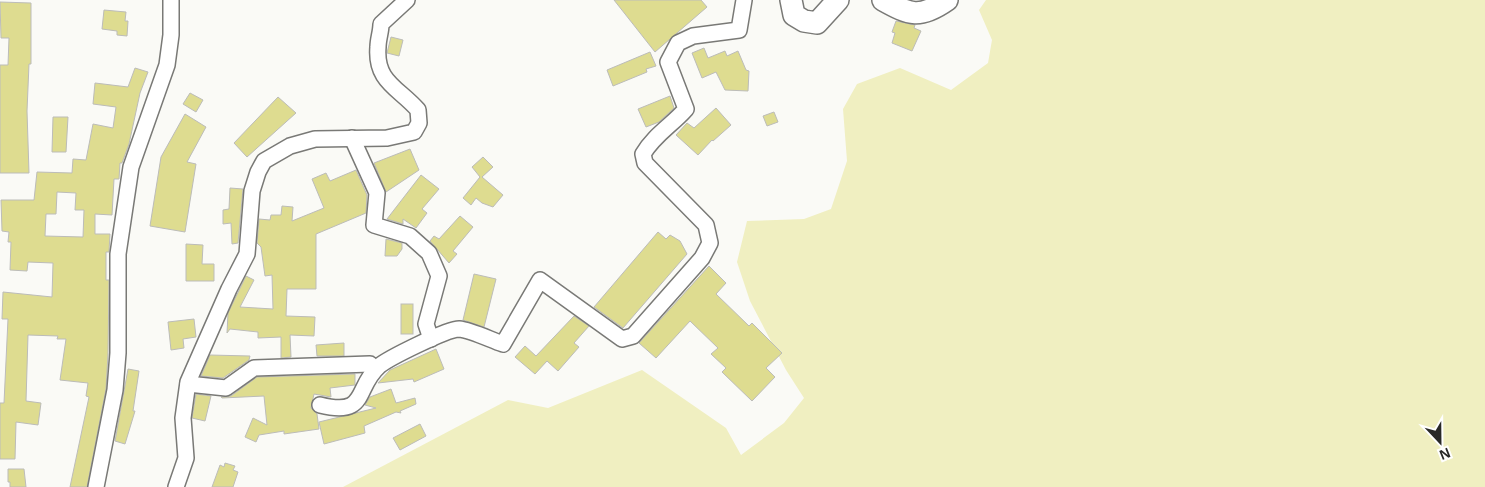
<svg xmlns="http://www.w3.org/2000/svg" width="1485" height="487" font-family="Helvetica,sans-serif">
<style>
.green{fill:#f0efc1}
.building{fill:#dedc90;stroke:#bcbcb9;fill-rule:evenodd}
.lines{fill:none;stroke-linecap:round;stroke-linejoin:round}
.minor-casing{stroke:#797976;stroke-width:18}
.secondary-casing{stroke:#797976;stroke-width:24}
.minor{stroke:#fff;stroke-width:15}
.secondary{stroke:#fff;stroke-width:21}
</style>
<rect width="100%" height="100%" fill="#fafaf6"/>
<polygon class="green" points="986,0 1485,0 1485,487 343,487 508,400 548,408 642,370 726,428 741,455 784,423 804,398 786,370 750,301 737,262 747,221 804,219 831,209 847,161 843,109 857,84 900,68 951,90 988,63 992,40 979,10"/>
<g class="building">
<polygon points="614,0 701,0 707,7 655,52"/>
<polygon points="0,2 31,3 31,64 29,64 27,111 29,173 0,173 0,65 8,65 9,38 1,38"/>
<polygon points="104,10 126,12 125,21 128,21 127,36 117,35 117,31 102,29"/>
<polygon points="896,21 915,25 914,28 921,31 912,51 892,43 895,33 892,32"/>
<polygon points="391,37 403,40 399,56 387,53"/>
<polygon points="704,48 708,58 725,51 727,56 738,51 746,70 749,71 748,91 725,90 716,72 702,78 692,53"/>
<polygon points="650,52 656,66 646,69 647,72 613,86 607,70"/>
<path d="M135 68 148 72 140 93 129 144 122 163H120L119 179H114L112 215 95 214V234H110L109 252H106V280H109L108 354 106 389 87 487H70L89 397 86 396 88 383 60 380 66 339H57L58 336 28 335 26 401 41 403 38 425 16 422 15 459H0V403H4L8 319H2L3 292 52 297 53 263 28 262 27 271 10 270 11 242H8L9 232 2 231 1 200H34L37 172 72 173 73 159 86 160 93 124 113 128 116 107 93 104 95 83 128 87ZM57 192 76 193 75 210H84L83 237 45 236 46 214H56Z"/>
<polygon points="190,93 203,100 196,112 183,104"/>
<polygon points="670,96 674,108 659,122 646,127 638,109"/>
<polygon points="278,97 296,113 247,157 234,143"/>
<polygon points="716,108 731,125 713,141 712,140 698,155 676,135 687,123 694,128"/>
<polygon points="774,112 778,122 767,126 763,116"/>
<polygon points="185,114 206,127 187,162 196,164 185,232 150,226 161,157"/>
<polygon points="53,117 68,117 66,152 52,152"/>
<polygon points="410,149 419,170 386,192 374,163"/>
<polygon points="483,157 493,167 482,177 503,195 493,207 482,203 476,198 471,205 463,198 480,177 472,167"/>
<polygon points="356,170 367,195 366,213 316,234 316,289 287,289 286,316 315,317 314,336 290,335 291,357 281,358 281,337 258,338 258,332 230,329 227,333 228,313 246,276 254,280 240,307 273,309 272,275 265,276 261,247 257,243 259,219 270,220 271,215 281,215 282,206 293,207 292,221 324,208 312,179 326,173 330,181"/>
<polygon points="421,175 439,189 422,209 427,213 416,228 403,219 403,224 387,219"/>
<polygon points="230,188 243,189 238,243 232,244 231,223 223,224 223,210 229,209"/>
<polygon points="460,216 473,227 453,251 457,254 449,263 430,241 434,236 439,239"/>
<polygon points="658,232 666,239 670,235 680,241 687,254 623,328 594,307"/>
<polygon points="386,239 402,243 402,249 397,256 385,256"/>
<polygon points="186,244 203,245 202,264 214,264 214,281 186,281"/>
<polygon points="709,266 726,283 716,294 749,326 752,323 782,353 766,368 775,377 752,401 722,372 726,368 711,354 718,348 690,321 656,358 639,343"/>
<polygon points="474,274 496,279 484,327 463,320"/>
<rect x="401" y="304" width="12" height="30"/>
<polygon points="574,316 589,326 574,343 579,347 558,371 547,361 535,374 515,357 525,346 536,356"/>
<polygon points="194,319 196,337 183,339 184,348 171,350 168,322"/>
<polygon points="344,343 344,356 317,356 316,345"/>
<polygon points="436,349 444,369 414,382 413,379 378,383 390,370"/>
<polygon points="210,355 250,356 249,360 223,378 201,376"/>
<polygon points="128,369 139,371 133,411 135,411 125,444 115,441"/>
<polygon points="355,374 355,385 330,388 331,397 314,394 311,408 317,414 319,429 284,434 284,431 259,435 256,442 245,437 253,418 267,425 264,396 222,398 221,397 231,396 257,377"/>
<polygon points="391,389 396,403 415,398 416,404 400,411 401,413 396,412 364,426 365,433 324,444 319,422 376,408 365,405 370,397"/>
<polygon points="196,394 211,396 205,421 192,418"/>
<polygon points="420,424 426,436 400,450 393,438"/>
<polygon points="225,463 235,466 233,470 238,472 233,487 212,487 220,465 224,467"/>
<polygon points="8,469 24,469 26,487 10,487 10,482 8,482"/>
</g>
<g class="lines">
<g class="minor-casing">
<g id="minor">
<polyline points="352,138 377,193 374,225 410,236 429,253 439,276 426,324 431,339"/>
<polyline points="188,384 226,388 254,368 370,364"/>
<path d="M320 405C369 417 354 388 379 366 389 358 447 329 459 329 471 330 491 340 503 344L540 280 622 339 633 336 702 258 710 243 706 225 645 163 643 154C654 135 672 125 686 109L668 62 678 43 693 36 739 30 744 0"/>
<polyline points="96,487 115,390 118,353 118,254 131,167 167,65 171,35 171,0"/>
<path d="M176 487 186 458 183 418 188 382 229 289 247 254 252 191 258 172 264 161 290 146 315 139 387 138 414 132 419 123 418 110C399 88 375 82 378 47 378 39 381 32 381 24L407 0"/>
</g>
</g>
<g class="secondary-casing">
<g id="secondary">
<polyline points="791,0 794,15 804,21 817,23 838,0"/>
<path d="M883 0C910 15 920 19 947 0"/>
</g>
</g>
<use href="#minor" class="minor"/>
<use href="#secondary" class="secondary"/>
</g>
<g transform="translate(1440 442) rotate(158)" stroke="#fffffe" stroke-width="4" paint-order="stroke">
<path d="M0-4L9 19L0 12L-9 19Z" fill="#282827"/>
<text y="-8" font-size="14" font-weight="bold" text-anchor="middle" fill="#282827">N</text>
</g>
</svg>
